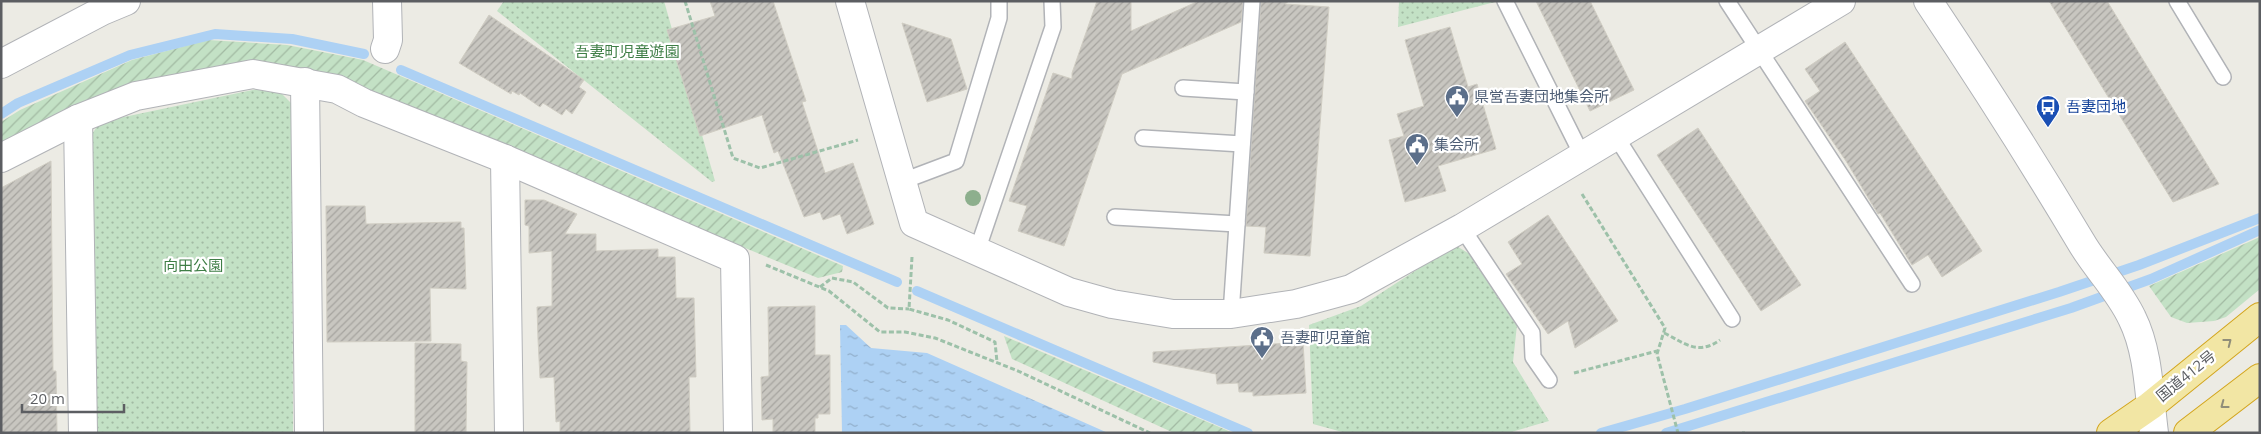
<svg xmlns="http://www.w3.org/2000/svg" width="2261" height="434" font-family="'Open Sans','Noto Sans JP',sans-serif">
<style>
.park{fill:url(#park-dots)}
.garden{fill:url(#garden-furrows)}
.water{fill:url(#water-ripples)}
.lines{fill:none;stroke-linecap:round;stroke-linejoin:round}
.stream{stroke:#add1f4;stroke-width:10}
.building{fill:url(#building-hatch);stroke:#d0cdc3}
.service-casing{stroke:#b1b3b7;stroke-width:18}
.minor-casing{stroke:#b1b3b7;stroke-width:30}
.tertiary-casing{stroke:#b1b3b7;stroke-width:30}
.trunk-casing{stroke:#d3a51d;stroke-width:30}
.path{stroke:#9dc1a9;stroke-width:3;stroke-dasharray:5 2.5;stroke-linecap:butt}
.service{stroke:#fff;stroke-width:15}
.minor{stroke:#fff;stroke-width:28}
.tertiary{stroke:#fff;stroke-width:28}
.trunk{stroke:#f2e6a4;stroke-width:28}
.tree{fill:#8daf8d}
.oneway{stroke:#908e79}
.labels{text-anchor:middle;stroke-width:4.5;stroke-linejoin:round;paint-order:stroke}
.park-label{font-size:15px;fill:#3f7e46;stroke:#fff}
.service-label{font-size:15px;fill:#4e5e75;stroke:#fff;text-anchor:start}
.transit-label{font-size:15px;fill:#164399;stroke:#fff;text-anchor:start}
.street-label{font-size:15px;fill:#5c5e62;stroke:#fff}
</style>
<defs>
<pattern id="park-dots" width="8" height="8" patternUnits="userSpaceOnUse" patternTransform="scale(1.25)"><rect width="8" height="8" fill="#c3e1c5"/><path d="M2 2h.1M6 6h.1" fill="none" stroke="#a2baa3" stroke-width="1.8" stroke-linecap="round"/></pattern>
<pattern id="garden-furrows" width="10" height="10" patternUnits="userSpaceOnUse" patternTransform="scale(1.25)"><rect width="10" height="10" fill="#c3e1c5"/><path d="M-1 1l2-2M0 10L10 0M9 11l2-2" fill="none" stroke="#a2baa3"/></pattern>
<pattern id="water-ripples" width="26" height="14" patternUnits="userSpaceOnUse" patternTransform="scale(1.25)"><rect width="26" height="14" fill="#add1f4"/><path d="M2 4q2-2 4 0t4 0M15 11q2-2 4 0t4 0" fill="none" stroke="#90adc9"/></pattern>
<pattern id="building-hatch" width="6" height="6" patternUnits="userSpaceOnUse" patternTransform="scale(1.25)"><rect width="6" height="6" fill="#c8c6c0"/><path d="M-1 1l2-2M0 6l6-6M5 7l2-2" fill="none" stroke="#a6a49f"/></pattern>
</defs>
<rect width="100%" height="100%" fill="#ecebe4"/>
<g class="park">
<polygon points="504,1 664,1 715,181 712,182 497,11"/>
<polygon points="1399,1 1495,1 1495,2 1398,27"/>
<polygon points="276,88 292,104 293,433 97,433 92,134 100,122 257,89"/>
<polygon points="1455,245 1476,258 1517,325 1513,362 1549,421 1508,433 1346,433 1313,424 1309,325 1361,306"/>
</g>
<g class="garden">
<polygon points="208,40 287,45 363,60 843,266 842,272 818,278 384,99 349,88 140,84 63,110 4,147 1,142 1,122 20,110 132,60"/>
<polygon points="2260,237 2260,289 2226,317 2214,321 2187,323 2171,317 2149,286"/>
<polygon points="1004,336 1224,429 1233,433 1174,433 1012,359"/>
</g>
<polygon class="water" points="840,325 846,325 871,348 927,353 1108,433 842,433"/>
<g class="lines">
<g class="stream">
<polyline points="401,70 897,282"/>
<polyline points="1,114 18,103 130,55 215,34 292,39 364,54"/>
<polyline points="917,291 1248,433"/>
<polyline points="1601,433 1685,409 2059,292 2139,265 2260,218"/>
<polyline points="1666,433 2071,308 2151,279 2260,230"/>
</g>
</g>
<g class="building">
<polygon points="710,1 773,1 806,101 802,102 825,173 853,163 874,224 847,234 840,214 823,220 820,212 804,217 778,151 774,153 762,115 700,136 667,30 715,16"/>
<polygon points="1097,1 1131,1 1131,31 1199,1 1243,1 1241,22 1122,74 1064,246 1018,231 1027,206 1009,201 1053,73 1072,79 1072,73"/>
<polygon points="1261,1 1289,1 1285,4 1329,7 1310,256 1264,253 1266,227 1246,226"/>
<polygon points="1536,1 1590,1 1634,90 1590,111"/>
<polygon points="2049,1 2107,1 2219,184 2173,202"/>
<polygon points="489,15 584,80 579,87 586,92 572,114 566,109 562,115 543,103 540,107 520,93 519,95 512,91 511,94 459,63"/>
<polygon points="902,23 951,39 967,89 927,102"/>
<polygon points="1450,27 1468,87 1477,84 1496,149 1438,166 1446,191 1405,202 1389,140 1404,136 1397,114 1424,106 1405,40"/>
<polygon points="1845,42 1982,251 1942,277 1928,255 1912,265 1880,213 1878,214 1846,161 1805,101 1820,91 1805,69"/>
<polygon points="1698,128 1801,285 1761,311 1657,155"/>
<polygon points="51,161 53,371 56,371 57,433 1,433 1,188"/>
<polygon points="525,200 544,200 577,214 565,234 596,234 596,251 658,249 658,257 675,257 676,298 694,298 696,377 689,377 690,433 560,433 560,421 556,422 554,377 540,378 538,339 537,307 552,306 552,251 529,253 529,226 525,225"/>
<polygon points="326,206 365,206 366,224 461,222 461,228 464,228 466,289 430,288 431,341 327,342"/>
<polygon points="1548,215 1618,321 1575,348 1568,321 1548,334 1506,274 1522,264 1508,242"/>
<polygon points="815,306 815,355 830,355 830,414 818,414 818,418 815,418 815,433 773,433 773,419 762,420 761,377 769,376 768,307"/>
<polygon points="1303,342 1306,393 1253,396 1253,392 1239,392 1238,383 1217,384 1216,374 1153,362 1153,352"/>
<polygon points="415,343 461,344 461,361 467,362 466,433 415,433"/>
</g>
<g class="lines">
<g class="service-casing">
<g id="service">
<polyline points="1505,1 1582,155"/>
<polyline points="1727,1 1912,284"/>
<polyline points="2177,1 2223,77"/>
<polyline points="1183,88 1246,92"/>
<polyline points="1615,135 1732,319"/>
<polyline points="1143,138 1242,144"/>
<polyline points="903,181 956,161 999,18 999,1"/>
<polyline points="1115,217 1237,224"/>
<polyline points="1462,228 1532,333 1533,357 1549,380"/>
<polyline points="977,251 1053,27 1052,1"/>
<polyline points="1231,314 1252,1"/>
</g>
</g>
<g class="minor-casing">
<g id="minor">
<polyline points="385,49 388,40 387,1"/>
<polyline points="1,64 102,11 126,1"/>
<polyline points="305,82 309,433"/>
<polyline points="78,119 83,433"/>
<polyline points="1,158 78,119 136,96 253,74 337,89 364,103 505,159 735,259 738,433"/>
<polyline points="505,159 509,433"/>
</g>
</g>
<g class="tertiary-casing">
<g id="tertiary">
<polyline points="850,1 914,223 1069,292 1112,304 1173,314 1231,314 1296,304 1351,289 1462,228 1841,1"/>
<path d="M1928 1C1981 80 2032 160 2081 242 2096 268 2119 290 2132 318 2149 352 2149 395 2154 433"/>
</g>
</g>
<g class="trunk-casing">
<g id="trunk">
<polyline points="2111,433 2150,406 2260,317"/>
<polyline points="2188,433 2260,378"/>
</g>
</g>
<g class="path">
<polyline points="685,1 733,158 760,168 858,140"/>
<polyline points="1582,194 1665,328 1657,354 1678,433"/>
<polyline points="912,257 909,309 948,320 995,342 997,362"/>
<polyline points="766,265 829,291 880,332 905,332 935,338 1018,371 1150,433"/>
<polyline points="820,287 832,278 853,282 888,308 909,309"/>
<path d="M1664 333C1685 343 1697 356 1720 340"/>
<polyline points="1574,373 1657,351"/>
<polyline points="1742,433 1745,433"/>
</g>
<use href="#service" class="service"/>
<use href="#minor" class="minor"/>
<use href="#tertiary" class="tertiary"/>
<use href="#trunk" class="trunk"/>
</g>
<circle class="tree" cx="973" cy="198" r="8"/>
<defs><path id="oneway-chevron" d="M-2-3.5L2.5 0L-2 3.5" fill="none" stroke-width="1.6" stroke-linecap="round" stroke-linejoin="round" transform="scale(1.25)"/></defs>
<g class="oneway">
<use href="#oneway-chevron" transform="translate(2228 342) rotate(-38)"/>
<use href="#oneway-chevron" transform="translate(2224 405) rotate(143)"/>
</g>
<defs>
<g id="civic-pin" transform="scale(1.25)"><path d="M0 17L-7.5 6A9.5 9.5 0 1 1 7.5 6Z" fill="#5c6f8a" stroke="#fff"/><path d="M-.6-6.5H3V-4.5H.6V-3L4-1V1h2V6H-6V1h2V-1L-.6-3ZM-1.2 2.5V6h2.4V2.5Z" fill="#fff"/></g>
<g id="bus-pin" transform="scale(1.25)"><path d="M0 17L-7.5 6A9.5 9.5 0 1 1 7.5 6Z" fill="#1a4fb4" stroke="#fff"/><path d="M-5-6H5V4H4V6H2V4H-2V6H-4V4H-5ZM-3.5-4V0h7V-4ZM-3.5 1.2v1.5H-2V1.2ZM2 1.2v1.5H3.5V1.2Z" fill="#fff"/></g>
</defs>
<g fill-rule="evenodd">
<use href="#civic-pin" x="1457" y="97"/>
<use href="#bus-pin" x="2048" y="107"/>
<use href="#civic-pin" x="1417" y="145"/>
<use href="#civic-pin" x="1262" y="338"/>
</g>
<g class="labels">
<g class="park-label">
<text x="627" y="57">吾妻町児童遊園</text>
<text x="193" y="271">向田公園</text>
</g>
<g class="service-label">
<text x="1474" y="102">県営吾妻団地集会所</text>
<text x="1434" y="150">集会所</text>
<text x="1280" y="343">吾妻町児童館</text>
</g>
<g class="transit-label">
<text x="2066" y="112">吾妻団地</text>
</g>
<g class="street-label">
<text transform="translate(2186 376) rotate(-39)" y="5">国道412号</text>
</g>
</g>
<rect width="2261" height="434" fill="none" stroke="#5c5e62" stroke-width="5"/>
<path d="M22 404v8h102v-8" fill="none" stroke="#5c5e62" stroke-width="2.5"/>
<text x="30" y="404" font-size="15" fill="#5c5e62" stroke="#ffffff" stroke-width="4" paint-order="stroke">20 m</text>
</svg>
